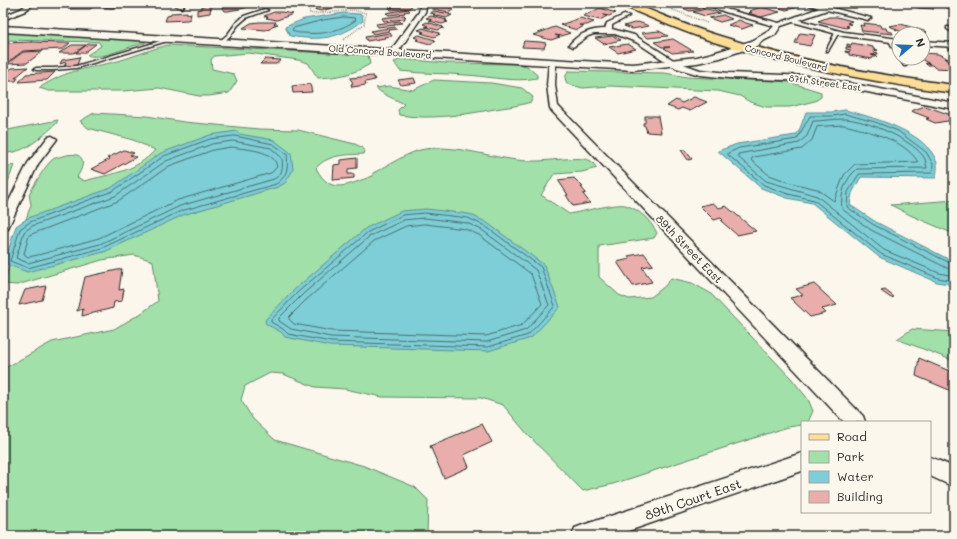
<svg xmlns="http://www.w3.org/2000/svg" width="957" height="539" font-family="Mali,sans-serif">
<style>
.green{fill:#a1e0a8;stroke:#66866a}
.water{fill:#7dced6;stroke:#5c8d92}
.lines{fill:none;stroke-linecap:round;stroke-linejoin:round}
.shore{stroke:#4c6c6f;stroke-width:1}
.building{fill:#e9aeab;stroke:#2b2b2b}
.lane-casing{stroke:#2b2b2b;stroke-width:3}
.street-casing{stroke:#2b2b2b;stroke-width:3}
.secondary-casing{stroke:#2b2b2b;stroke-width:3}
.primary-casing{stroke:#2b2b2b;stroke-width:3}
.path{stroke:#2b2b2b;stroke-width:1.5;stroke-dasharray:0.5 1.5;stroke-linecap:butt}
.lane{fill:#fbf7ec;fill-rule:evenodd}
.street{fill:#fbf7ec;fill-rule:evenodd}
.secondary{fill:#fbf7ec;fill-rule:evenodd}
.primary{fill:#fedd96;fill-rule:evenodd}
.labels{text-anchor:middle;stroke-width:4;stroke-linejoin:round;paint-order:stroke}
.far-street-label{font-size:9px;fill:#2b2b2b;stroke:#fbf7ec}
.street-label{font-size:11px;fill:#2b2b2b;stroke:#fbf7ec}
.near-street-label{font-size:13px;fill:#2b2b2b;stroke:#fbf7ec}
</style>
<rect width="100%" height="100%" fill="#fbf7ec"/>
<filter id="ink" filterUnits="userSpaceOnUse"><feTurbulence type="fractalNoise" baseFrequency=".025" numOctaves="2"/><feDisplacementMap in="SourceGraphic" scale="8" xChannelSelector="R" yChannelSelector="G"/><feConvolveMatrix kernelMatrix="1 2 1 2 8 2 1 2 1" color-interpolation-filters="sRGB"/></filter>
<g filter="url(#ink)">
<g class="green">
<path d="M3 30 138 39 145 41V43C130 45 101 61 87 55L101 46 99 42 3 40Z"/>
<path d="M168 45 368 55 370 64C352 75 338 77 318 78L308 63 298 60 249 53 214 56 211 60 212 69 234 74 237 81 229 93 209 96H199L159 88 123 91H49L39 88C68 69 86 69 118 61 135 56 151 49 168 45Z"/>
<path d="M402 59 446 63 514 64 527 66 537 75V78C513 83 489 76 465 75 444 73 421 74 400 71L394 62Z"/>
<polygon points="568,71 665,73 687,77 773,81 789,82 821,92 821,97 815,101 790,107 766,107 750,102 740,96 718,91 610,86 583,88 567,84 565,78"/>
<path d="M434 80 491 83 522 88 533 97 531 102C519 106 507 107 495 109 463 115 431 120 399 115L398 110 404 104C395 99 383 95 376 88L389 86 413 90Z"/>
<path d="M94 113 147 116 184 122 259 129 298 130 355 144 363 148 365 151 364 154C346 155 328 154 316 168 331 197 348 184 373 176V173C388 166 409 151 425 149 460 144 495 160 530 161 544 162 580 155 591 161 593 162 595 166 597 168L582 172 554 174 541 195 569 214C581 212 615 203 625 205 639 209 651 221 657 233L654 238 599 246V277L619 295 629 299 651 297 665 286 671 278 692 283 710 293 791 378 808 399 813 411 808 422H802V425L788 427 613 484 583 491 528 435 503 405 481 398 382 397 345 389 315 387 283 374 270 373 245 386 241 400 253 419 275 440 364 466 415 487 428 500 427 536H3V369L52 342 114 329 140 314 158 301 153 261 134 255 102 260 17 285 3 284 31 205 29 194C35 184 44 167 52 160 55 157 60 157 63 156 84 150 87 162 77 177L84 181C110 174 136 172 155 150L133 140 88 128 80 121Z"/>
<path d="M58 120 56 124C41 137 25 154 3 153V131Z"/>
<polygon points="14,165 8,182 3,187 3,167"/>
<polygon points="954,200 954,234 910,215 891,205"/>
<polygon points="912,329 954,332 954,361 897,339"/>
</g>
<g class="water">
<path d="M344 13 360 14 362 15 363 21C339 39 318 41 290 36L285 27 304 19Z"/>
<path d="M845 110C872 117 928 132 937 163 938 167 936 174 936 178L861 177 852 193 850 205 876 222 954 262V285L937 282 879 257 812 203 787 198 761 188 718 151 737 144 796 135 799 131 806 112H832Z"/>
<polygon points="237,131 239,134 274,140 291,153 293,170 285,183 278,187 183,215 104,252 27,272 6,264 6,258 16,226 28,218 111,188 161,153 210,135"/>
<polygon points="426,209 469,214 486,222 544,265 560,307 531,338 488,351 330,346 285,337 281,332 266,324 265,320 295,289 366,228 402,211"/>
</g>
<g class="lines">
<g class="shore">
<path d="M344 17 354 18 356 20C340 31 323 35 304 33 300 33 295 33 292 30L293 28 323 20Z"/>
<path d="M844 125C868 131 904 139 918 162L855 164 844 175 834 201 817 189 791 183 769 175 751 160 753 157 802 149 812 140 817 127Z"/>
<path d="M235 136 273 144 287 154C288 167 288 176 276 184L181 211 102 248 28 268 10 261 20 229 30 222 113 191 164 156 210 139Z"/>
<path d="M233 141 271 148 282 158C283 168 283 174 274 179L180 206 100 244 28 263 16 258 24 232 32 226 115 196 166 161 212 144Z"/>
<path d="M232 147C247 150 274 149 277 167L271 173 178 200 99 238 38 255 28 257 24 254 29 235 118 201 169 166 213 150Z"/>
<polygon points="425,213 468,218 485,226 541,267 555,306 528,335 488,347 331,342 288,334 283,329 271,322 271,320 298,292 368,232 403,215"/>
<polygon points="425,218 467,223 482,230 536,270 549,305 526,330 487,342 331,337 291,329 279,321 279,318 302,295 370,236 404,220"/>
<polygon points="425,224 465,229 479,235 531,274 542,304 522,325 486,336 332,331 294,324 289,319 289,317 306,300 374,241 406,226"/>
<polyline points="954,265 874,225 847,207 848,192 859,174 932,173 933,164 926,152 898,131 875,122 845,114 832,116 810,116 797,139 739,148 728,153 728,155 764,185 788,194 814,200 881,254 938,278 954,281"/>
<path d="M954 270 949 269 871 230 842 209C840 194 845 179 857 169L927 168C926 165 926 162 925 159 915 140 864 119 844 119 833 119 823 121 813 121L807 136 799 143 738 154V157L766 181 817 196 884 250 939 273 954 276"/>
</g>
</g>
<g class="building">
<polygon points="112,3 114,5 120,4 122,5 112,8 103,7 101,5"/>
<polygon points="244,3 247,7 245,7 245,8 228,11 225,11 221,6 229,3"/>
<polygon points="337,3 351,3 359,6 349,7"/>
<polygon points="432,3 452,3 454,4 449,6"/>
<polygon points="722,3 744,3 750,6 733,8"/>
<polygon points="775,3 791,3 799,5 796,6 799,7 786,10 769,4"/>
<polygon points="909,3 930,6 934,9 918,8"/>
<polygon points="944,3 954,4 954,7 947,8 937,4"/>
<polygon points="410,4 412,6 410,7 410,8 391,10 389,8"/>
<polygon points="691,4 697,5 705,8 690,11 680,7"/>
<polygon points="211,5 210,13 197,15 197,10 201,9 202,6"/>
<polygon points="327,5 335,5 339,6 321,11 313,9"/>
<polygon points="436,5 452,8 451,9 454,9 450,12 432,9"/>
<polygon points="95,6 90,9 68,9 72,7"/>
<polygon points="761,7 780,12 761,17 748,13 752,12 749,11"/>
<polygon points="600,8 616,13 609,16 603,15 607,16 600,20 583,16"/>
<polygon points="408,9 410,11 404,12 405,13 389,15 386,13"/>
<polygon points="706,9 711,10 720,13 705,16 693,12"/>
<polygon points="434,11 450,14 449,15 452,15 446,18 433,15 435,14 430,13"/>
<polygon points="187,12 187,14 191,13 190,19 187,20 165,21 167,16 171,15 171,13"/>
<polygon points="274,12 282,12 293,14 277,20 266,18 268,17 264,16"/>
<polygon points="404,15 406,17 404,17 405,19 384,21 382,18"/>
<polygon points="723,15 732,19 720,22 709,18"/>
<polygon points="431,16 447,20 445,21 448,22 442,24 429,21 432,20 426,18"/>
<polygon points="829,17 837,17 852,21 847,23 851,24 846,26 849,27 846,28 818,21"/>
<polygon points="580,18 594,22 587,25 579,25 584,26 577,30 560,25"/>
<polygon points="739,20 746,23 753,25 742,29 728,25"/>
<polygon points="400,21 402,23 394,24 395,25 378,27 376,24"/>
<polygon points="259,22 276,22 274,24 278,24 272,26 270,29 265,30 243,28 251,23"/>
<polygon points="427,22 443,27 442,27 444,28 438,30 425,27 428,26 423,24"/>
<polygon points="638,22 649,26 632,29 624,26"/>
<polygon points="863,23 880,25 881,28 886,28 887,31 892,32 893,34 862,31 860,25 864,26"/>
<polygon points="901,24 927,32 924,32 927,33 903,34 899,33 902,32 895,29 897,29 889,26"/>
<polygon points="395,27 397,29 389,30 390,31 373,34 371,31"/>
<polygon points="555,27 570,33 562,36 555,35 560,37 551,40 533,35"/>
<polygon points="423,28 439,33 438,34 440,34 434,37 421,33 424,32 418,30"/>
<polygon points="659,31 668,36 648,38 641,33"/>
<polygon points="390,33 392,36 384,37 385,38 367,41 365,37"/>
<polygon points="800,33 815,35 810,46 795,43"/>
<polygon points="419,35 435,40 434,40 436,41 430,44 416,40 419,39 414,37"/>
<polygon points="613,36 621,40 604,44 595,38"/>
<polygon points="673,39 693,51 672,53 664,48 670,47 662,47 654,42"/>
<polygon points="524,41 540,42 546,43 544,48 522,47"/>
<polygon points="31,42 62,43 70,43 63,49 23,51 8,62 3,62 3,43 32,42"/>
<polygon points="852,43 873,47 873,49 878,50 877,51 874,50 873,52 878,53 878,54 871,55 877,56 876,57 873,57 872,59 849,55 849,53 845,52 845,51 850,52 850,50 846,49 846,47 851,47 847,46 847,44 851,45"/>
<polygon points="88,44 96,44 84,53 76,53"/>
<polygon points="628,44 636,49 618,53 609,47"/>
<polygon points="72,45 86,45 74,53 59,53"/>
<polygon points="43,51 27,63 7,64 23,52"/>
<polygon points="923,53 938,54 945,57 948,59 944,58 953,63 949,63 954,64 954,69 935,68 932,65 927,65 925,63 930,64 919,58 923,59"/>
<polygon points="80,57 77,65 64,67 66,62 60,64 62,60"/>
<polygon points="265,59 281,60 276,64 260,64"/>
<polygon points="28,67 15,78 18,78 16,81 3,81 3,75 12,68"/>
<polygon points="55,72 47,80 19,82 26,74"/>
<polygon points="373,76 375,80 365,82 366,85 352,87 351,84 353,83 350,78"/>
<polygon points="414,78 416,83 401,85 398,80"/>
<polygon points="310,84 312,92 293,93 292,86"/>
<polygon points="694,97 707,102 690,111 682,108 678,110 667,106 676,100 682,103"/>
<polygon points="925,106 954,116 954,120 935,123 926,119 929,118 911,111"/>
<polygon points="645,116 658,116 661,133 647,132 645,126 643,125 643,123 645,123"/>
<polygon points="124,150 134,153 130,155 136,157 105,174 91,169 110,159 107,158"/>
<polygon points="681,150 685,150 692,159 688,160"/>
<polygon points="357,158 357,168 348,169 348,174 354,174 354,178 333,180 334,165 341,164 341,160"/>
<polygon points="574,178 583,187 581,187 586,193 583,194 590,203 573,206 566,195 568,195 558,180"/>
<polygon points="713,203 719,208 726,206 756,231 737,235 721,221 723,220 721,218 714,220 700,206"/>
<polygon points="644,253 653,265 642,267 652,282 633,286 617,262 630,259 628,256"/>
<polygon points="122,269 119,290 124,289 122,301 114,302 113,308 82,316 83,309 77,311 85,277"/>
<polygon points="814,284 837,305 822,309 826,313 810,317 790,298 803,295 796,289"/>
<polygon points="46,286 42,300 19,305 25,290"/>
<polygon points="885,290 894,297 891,298 881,291"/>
<polygon points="919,358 954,373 954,392 916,376"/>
<polygon points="482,424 492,442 464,455 469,467 444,478 430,446"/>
</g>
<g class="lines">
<g class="lane-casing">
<g id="lane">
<polygon points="265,9 268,10 246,18 238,25 230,36 221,44 219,44 219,42 228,34 236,23 244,16"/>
<polygon points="947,27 949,27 954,30 954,33 947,29"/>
<polygon points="836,31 839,32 828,51 826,51"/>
<polygon points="171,38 174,39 76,68 54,70 36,70 34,69 36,68 54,68 76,66"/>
<polygon points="888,39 890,39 899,52 899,56 897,55"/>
<polygon points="945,43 947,43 954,48 954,51 945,45"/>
<polygon points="899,58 903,58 907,65 906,66 904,66"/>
</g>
</g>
<g class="street-casing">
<g id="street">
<polygon points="28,3 35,3 25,11 3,20 3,16 21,9"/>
<polygon points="170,3 179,3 184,6 181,8"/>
<polygon points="421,3 427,3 425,12 396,55 390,55 389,53 419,12"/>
<path d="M703 3H712L729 10 779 23 819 8 803 3C810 3 821 6 826 6 832 5 837 3 843 3L833 8 871 18 868 20 827 10 799 20 844 32 899 39V43L844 36 793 22 781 26 775 35 755 45H752V41L769 31 774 26 725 12Z"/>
<path d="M624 15 629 16 612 25V29L634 35 675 61 700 70 729 73 811 76 954 103V109L811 81 729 78 700 75 676 68 636 42 615 34H594L588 36 573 47 569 45C578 34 590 29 605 29L607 23Z"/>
<polygon points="923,41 954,43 954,47 923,45"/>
<polygon points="549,61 555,61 556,63 555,85 558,106 863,416 865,422 844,422 550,109 547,85"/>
<polygon points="52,136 57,139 38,164 9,226 8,229 3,230 3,213 28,163 48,137"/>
<polygon points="802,453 802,471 614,536 572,536 575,528 583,525"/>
<polygon points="930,457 954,467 954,487 930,476"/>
</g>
</g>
<g class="secondary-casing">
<polygon id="secondary" points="3,26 633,64 697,57 713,53 755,40 760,43 759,45 720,58 697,63 633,70 3,32"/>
</g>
<g class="primary-casing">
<path id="primary" d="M619 3H632C662 15 692 28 723 37 798 61 876 75 954 85V93C873 82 792 67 714 42 682 31 651 18 621 5Z"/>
</g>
<g class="path">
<polyline points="307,3 310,13 313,14 353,10 366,13 364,24 343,40"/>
<polyline points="658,4 707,23"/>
</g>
<use href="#lane" class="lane"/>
<use href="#street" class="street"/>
<use href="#secondary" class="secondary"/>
<use href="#primary" class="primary"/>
</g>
</g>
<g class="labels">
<g class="far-street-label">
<text transform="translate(380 52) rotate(4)" y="3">Old Concord Boulevard</text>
<text transform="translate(786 58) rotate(14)" y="3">Concord Boulevard</text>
<text transform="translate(825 83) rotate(8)" y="3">87th Street East</text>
</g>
<g class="street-label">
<text transform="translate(689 249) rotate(46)" y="4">89th Street East</text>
</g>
<g class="near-street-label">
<text transform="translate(693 499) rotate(-19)" y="5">89th Court East</text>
</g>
</g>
<rect width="957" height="539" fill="none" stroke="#fbf7ec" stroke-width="16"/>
<rect x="8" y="8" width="941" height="523" fill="none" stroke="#2b2b2b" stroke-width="1.5" filter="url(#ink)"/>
<rect x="801" y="421" width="130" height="92" fill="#fbf7ec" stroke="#a8a59f"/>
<rect x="809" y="434" width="20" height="6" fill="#fedd96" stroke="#a8a59f"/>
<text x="837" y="441" font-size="12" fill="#2b2b2b">Road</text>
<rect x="809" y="451" width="20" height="12" fill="#a1e0a8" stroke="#a8a59f"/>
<text x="837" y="461" font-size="12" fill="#2b2b2b">Park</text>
<rect x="809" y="471" width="20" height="12" fill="#7dced6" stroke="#a8a59f"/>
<text x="837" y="481" font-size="12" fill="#2b2b2b">Water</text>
<rect x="809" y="491" width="20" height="12" fill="#e9aeab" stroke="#a8a59f"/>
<text x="837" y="501" font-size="12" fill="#2b2b2b">Building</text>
<g transform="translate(911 46) rotate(71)"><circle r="19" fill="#fbf7ec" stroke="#a8a59f"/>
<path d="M0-3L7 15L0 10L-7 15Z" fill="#1f6fb2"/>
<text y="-6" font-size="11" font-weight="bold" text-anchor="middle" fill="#2b2b2b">N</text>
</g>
</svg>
